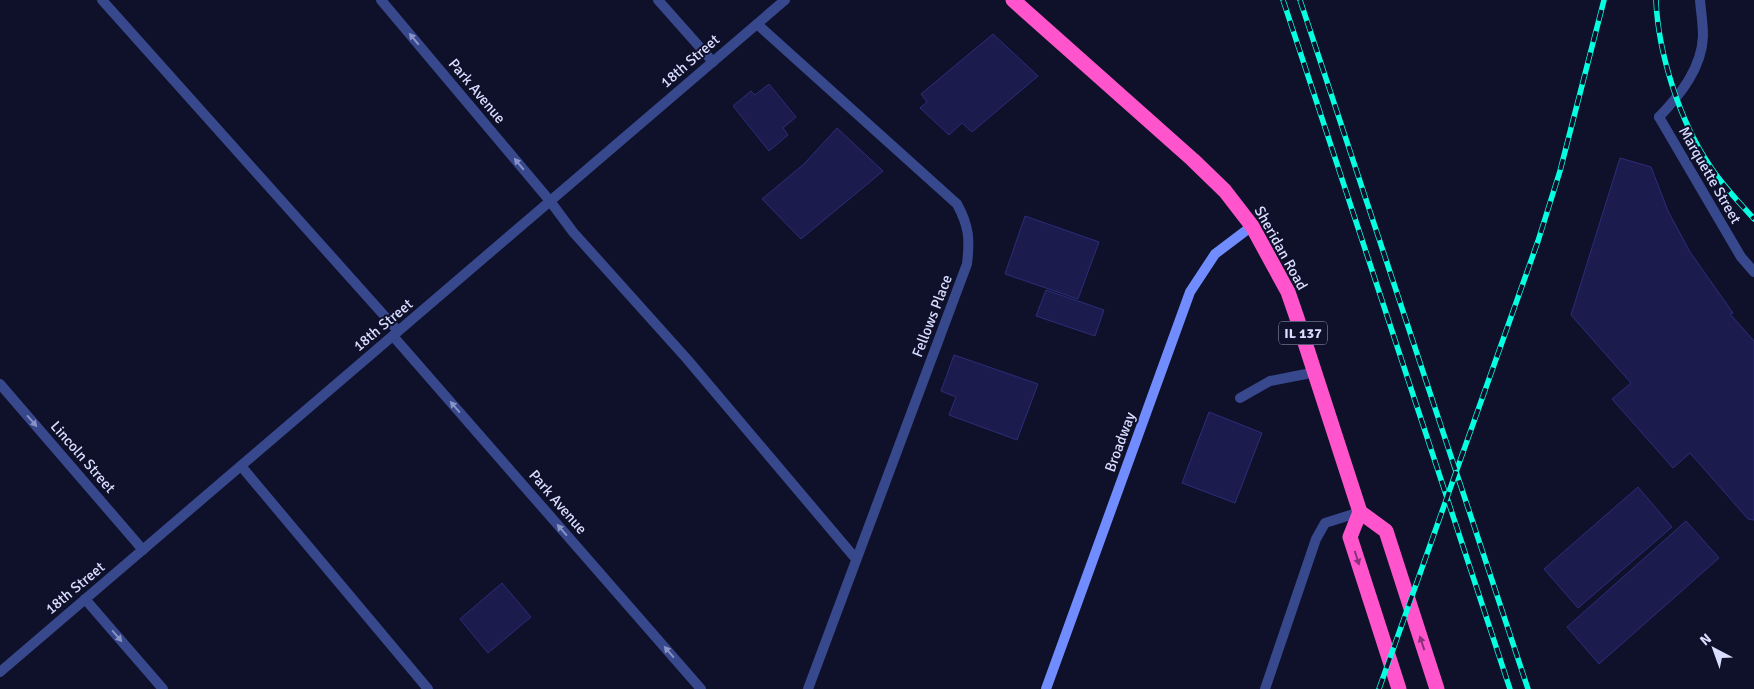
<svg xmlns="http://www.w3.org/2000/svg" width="1754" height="689" font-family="Signika,sans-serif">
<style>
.building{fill:#1b1b4d;stroke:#2c2d7a}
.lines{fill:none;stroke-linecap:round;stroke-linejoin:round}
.lane{stroke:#38488c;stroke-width:10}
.street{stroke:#38488c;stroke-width:10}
.secondary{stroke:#708cff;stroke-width:10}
.highway{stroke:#ff54cb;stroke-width:15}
.rail-casing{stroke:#05ffe1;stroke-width:5.5}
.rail{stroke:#0f112b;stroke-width:4;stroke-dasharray:11;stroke-linecap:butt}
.oneway{fill:#8892c6}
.oneway2{fill:#87327b}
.labels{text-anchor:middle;stroke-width:4;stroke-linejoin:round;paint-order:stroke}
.shield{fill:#0f112b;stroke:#9ca0bf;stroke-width:1}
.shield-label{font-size:14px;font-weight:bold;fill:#d9ddff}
.street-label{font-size:15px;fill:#d9ddff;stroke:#0f112b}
</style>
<rect width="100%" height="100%" fill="#0f112b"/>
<g class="building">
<polygon points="993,34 1038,76 972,132 962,123 949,135 920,108 927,102 921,94"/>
<polygon points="769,84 796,117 783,128 788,135 769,151 733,106 751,91 755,95"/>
<polygon points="837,128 883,171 801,239 762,199 804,164"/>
<polygon points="1620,158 1651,167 1668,211 1690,252 1733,313 1730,314 1754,341 1754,520 1748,519 1690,453 1673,468 1612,399 1631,383 1571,315"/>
<polygon points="1025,216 1099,242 1078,299 1005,274"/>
<polygon points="1046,290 1104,310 1095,336 1036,316"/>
<polygon points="954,355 1038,384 1017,440 949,415 956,397 941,391"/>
<polygon points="1209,412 1262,433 1235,503 1182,483"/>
<polygon points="1638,487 1672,527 1578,608 1544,569"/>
<polygon points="1686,521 1719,558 1599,664 1567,627"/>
<polygon points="502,583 531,617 488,653 460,619"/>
</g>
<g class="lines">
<g class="lane">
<polyline points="102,0 398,331"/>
<polyline points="658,0 713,62"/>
<path d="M1659 117C1680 95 1702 68 1703 36 1703 24 1701 12 1700 0"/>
<polyline points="550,201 573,232 687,359 856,559"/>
<polyline points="1240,398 1270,381 1316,372"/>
<polyline points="241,466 428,689"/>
<polyline points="1265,689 1316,539 1325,523 1360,512"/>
</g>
<g class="street">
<polyline points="381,0 550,201"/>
<path d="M757 24 957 204C969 226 970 239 967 264L808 689"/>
<polyline points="1659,117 1741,257 1754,272"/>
<polyline points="393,336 701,689"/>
<polyline points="0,384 143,550"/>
<polyline points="85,599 163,689"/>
<polyline points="0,672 785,0"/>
</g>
<polyline class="secondary" points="1046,689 1190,292 1215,254 1252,226"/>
<g class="highway">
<polyline points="1013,0 1193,160 1225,191 1252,226 1288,292 1297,318 1360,512 1386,531 1437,689"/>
<polyline points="1360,512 1350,537 1399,689"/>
</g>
<g class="rail-casing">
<g id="rail">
<polyline points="1283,0 1510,689"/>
<polyline points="1300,0 1528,689"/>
<path d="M1656 0C1658 53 1680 122 1710 166 1722 185 1739 202 1754 219"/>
<polyline points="1379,689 1538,241 1560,171 1604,0"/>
</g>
</g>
<use href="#rail" class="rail"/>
</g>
<defs><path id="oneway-solid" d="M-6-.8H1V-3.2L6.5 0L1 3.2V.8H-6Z" transform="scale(1.25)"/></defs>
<g class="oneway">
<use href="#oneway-solid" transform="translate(414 39) rotate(-130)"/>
<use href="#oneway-solid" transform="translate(519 164) rotate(-130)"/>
<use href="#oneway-solid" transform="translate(455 407) rotate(-131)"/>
<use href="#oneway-solid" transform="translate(32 421) rotate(49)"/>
<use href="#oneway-solid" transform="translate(562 530) rotate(-131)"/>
<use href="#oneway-solid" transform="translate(117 636) rotate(49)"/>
<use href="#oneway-solid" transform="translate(669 652) rotate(-131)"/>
</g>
<g class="oneway2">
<use href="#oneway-solid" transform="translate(1357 558) rotate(72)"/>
<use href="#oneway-solid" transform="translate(1422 643) rotate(-108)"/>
</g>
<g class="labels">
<rect class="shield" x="1279" y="321.5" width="48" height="23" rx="4"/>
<g class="shield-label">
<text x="1303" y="338">IL 137</text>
</g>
<g class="street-label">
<text transform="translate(690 61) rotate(-41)" y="5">18th Street</text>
<text transform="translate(477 91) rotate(50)" y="5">Park Avenue</text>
<text transform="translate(1710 175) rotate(60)" y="5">Marquette Street</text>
<text transform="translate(1281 248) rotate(61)" y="5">Sheridan Road</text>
<text transform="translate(932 316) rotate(-69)" y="5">Fellows Place</text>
<text transform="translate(383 325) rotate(-40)" y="5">18th Street</text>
<text transform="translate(1120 442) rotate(-70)" y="5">Broadway</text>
<text transform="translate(83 457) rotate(49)" y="5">Lincoln Street</text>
<text transform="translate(558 502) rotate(49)" y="5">Park Avenue</text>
<text transform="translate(75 588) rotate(-40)" y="5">18th Street</text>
</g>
</g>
<g transform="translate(1714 649) rotate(319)" stroke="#0f112b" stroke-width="4" paint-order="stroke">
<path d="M0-4L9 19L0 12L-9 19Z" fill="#d9ddff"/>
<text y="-8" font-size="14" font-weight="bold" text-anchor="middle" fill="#d9ddff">N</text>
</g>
</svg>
